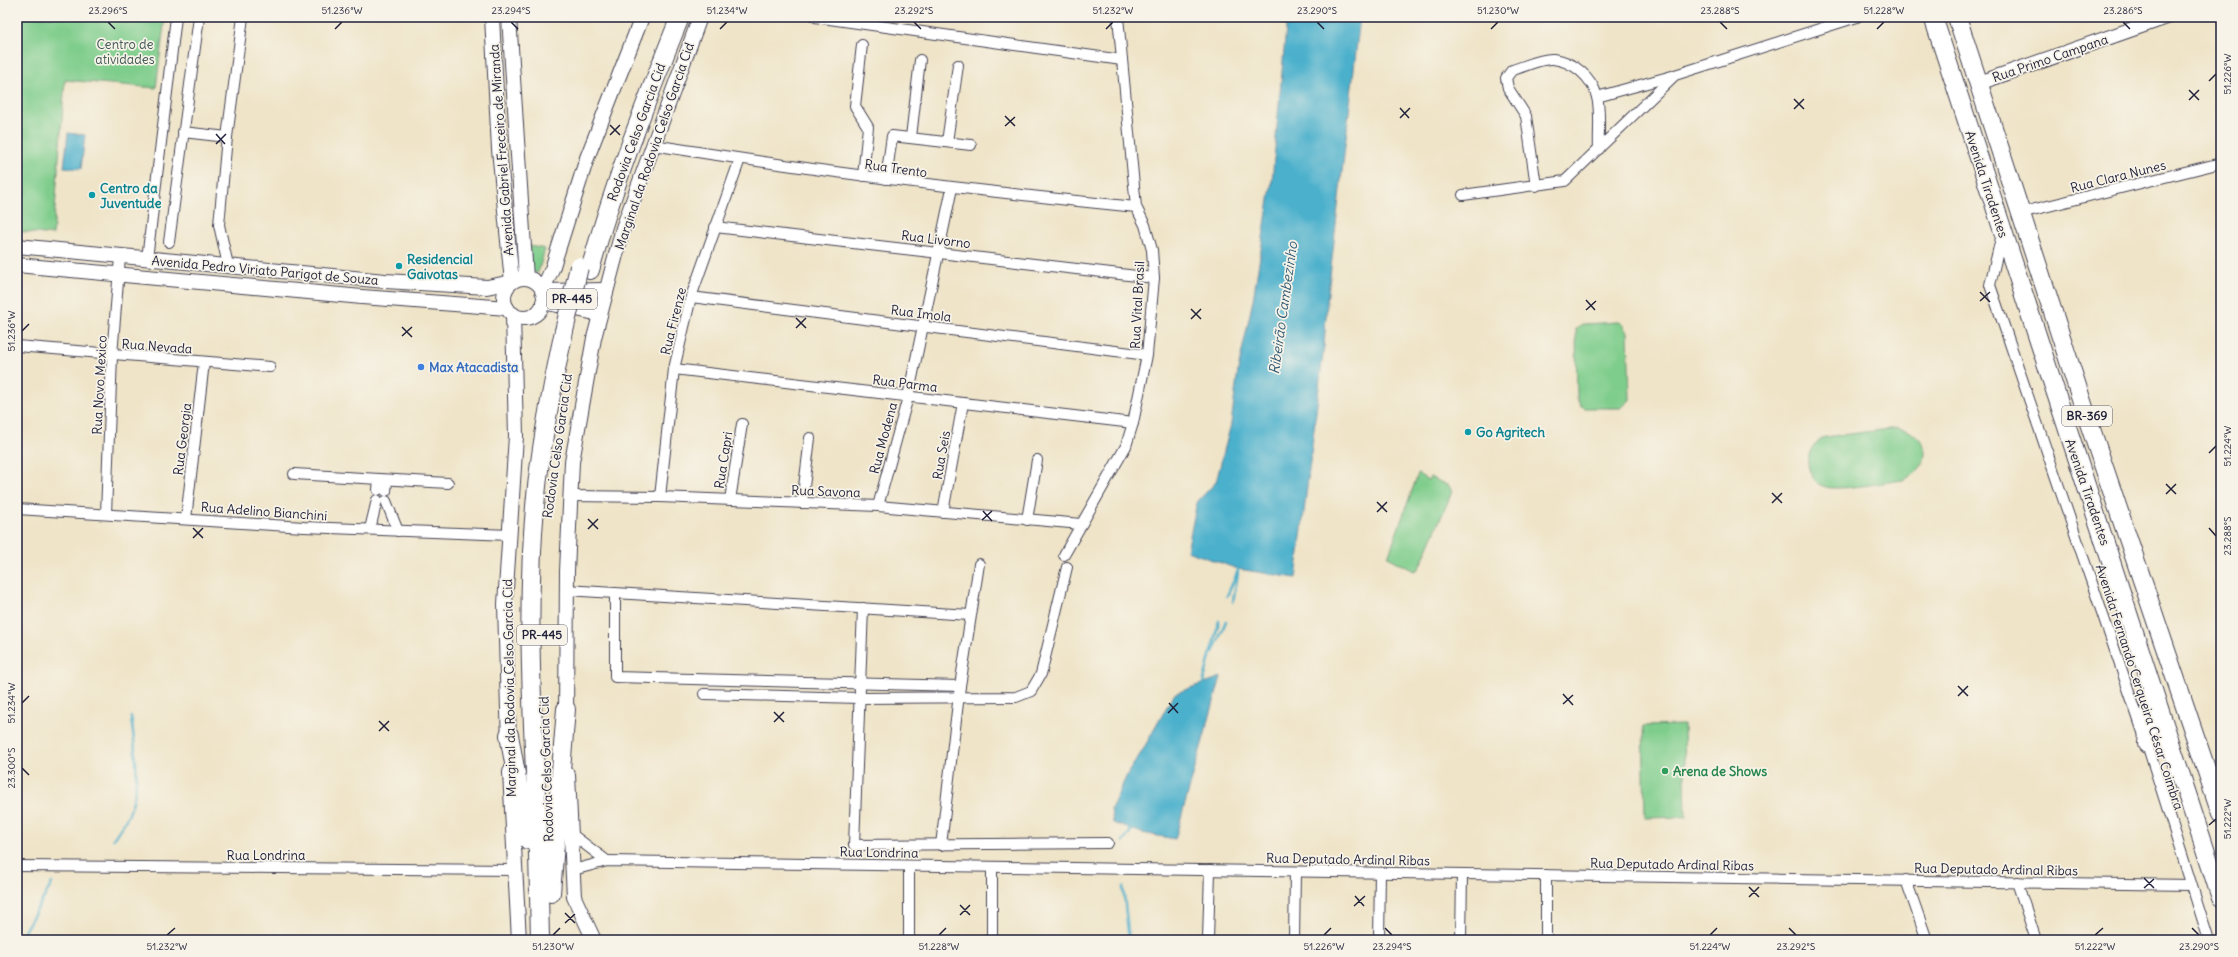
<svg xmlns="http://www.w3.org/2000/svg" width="2238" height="957" font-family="Delius,sans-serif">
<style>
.green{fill:#7fcd8c;stroke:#507864}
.water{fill:#4cb0cc;stroke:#376984}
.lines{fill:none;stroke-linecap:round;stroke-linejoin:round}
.stream{stroke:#4cb0cc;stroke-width:2.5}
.street-casing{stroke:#413f50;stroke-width:12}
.secondary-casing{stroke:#413f50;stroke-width:16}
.highway-casing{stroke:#413f50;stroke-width:20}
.street{stroke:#fff;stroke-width:10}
.secondary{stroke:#fff;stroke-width:14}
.highway{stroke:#fff;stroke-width:18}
.highway-bridge-casing{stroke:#413f50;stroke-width:20;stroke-linecap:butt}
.highway-bridge{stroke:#fff;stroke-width:18}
.ticks{fill:none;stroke:#22223b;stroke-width:1.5}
.culture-dot{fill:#0f9aa8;stroke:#f7f3e8;stroke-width:1.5}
.shop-dot{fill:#3f7fe0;stroke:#f7f3e8;stroke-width:1.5}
.leisure-dot{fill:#2e9e5b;stroke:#f7f3e8;stroke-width:1.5}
.labels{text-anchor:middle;stroke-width:3.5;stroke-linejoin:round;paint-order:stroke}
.shield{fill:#f7f3e8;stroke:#62616f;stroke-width:1}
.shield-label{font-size:12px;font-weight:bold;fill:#22223b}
.park-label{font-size:13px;fill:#3e5553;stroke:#f7f3e8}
.street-label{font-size:13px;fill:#22223b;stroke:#f7f3e8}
.culture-label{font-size:13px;font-weight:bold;fill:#0d838f;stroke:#f7f3e8;text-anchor:start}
.shop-label{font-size:13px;font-weight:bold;fill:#366cbe;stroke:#f7f3e8;text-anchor:start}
.leisure-label{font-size:13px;font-weight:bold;fill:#27864d;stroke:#f7f3e8;text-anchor:start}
.water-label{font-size:14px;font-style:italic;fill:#335b75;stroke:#f7f3e8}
.neatline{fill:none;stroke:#22223b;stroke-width:1.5}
.ticks-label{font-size:10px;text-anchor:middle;fill:#22223b}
</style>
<rect width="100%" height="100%" fill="#f7f3e8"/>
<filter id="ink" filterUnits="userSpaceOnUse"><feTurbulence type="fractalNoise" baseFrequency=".025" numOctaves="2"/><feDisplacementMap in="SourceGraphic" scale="8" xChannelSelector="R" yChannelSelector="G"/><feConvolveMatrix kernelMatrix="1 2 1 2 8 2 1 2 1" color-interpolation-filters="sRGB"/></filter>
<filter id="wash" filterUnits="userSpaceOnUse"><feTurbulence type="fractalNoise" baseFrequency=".012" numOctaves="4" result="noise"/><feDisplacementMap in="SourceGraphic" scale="16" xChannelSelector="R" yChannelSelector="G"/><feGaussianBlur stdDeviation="0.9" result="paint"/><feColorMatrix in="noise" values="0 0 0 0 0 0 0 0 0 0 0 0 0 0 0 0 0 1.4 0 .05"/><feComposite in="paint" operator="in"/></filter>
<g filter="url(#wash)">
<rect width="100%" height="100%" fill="#efe4c8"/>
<g class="green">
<polygon points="17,17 165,17 156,88 65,80 53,235 17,231"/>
<polygon points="530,246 545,249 538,273 530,271"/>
<polygon points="1618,322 1622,323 1628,332 1630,400 1621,408 1585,408 1580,405 1577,399 1576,329 1584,324"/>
<path d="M1898 428C1932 434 1934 468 1903 480 1887 482 1839 491 1826 487 1814 484 1808 472 1808 461 1809 449 1815 442 1825 437Z"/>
<polygon points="1418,474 1428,480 1430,477 1449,486 1452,492 1419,568 1414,571 1388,557"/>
<polygon points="1684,725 1686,817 1645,818 1643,726"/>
</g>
<g class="water">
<polygon points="1287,17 1360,17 1327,302 1324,346 1296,578 1238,569 1187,551 1197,502 1216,482 1231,424 1238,370 1253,300 1272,181"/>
<polygon points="68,133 85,135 81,169 64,167"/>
<polygon points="1221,677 1175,839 1142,833 1113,823 1111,809 1129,771 1141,753 1174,694"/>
</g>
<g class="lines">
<g class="stream">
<polyline points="1227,596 1240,566"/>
<polyline points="1233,602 1238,573"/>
<polyline points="1213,652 1226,621"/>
<polyline points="1203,684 1219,621"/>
<path d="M113 839C118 832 124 824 128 816 142 785 135 749 131 717"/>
<polyline points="1123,842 1133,828"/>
<polyline points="1123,887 1129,940"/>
<path d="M20 940C29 920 42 903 52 883"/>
</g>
</g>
</g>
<g filter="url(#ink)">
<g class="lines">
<g class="street-casing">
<g id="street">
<polyline points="815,17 1122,60"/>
<polyline points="862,45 855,106 868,127 863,176"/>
<polyline points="1597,97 1672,76"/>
<polyline points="183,132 227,137"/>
<polyline points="911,137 920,60"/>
<polyline points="947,142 958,65"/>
<path d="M653 145C814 171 975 191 1136 207"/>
<polyline points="886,179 892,136 971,145"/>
<path d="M1536 186 1526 116 1508 88 1506 78 1512 70C1524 67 1541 58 1553 59 1573 61 1592 77 1597 97 1601 113 1598 133 1599 149"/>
<polyline points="1463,195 1565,181 1675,75 1857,17"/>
<polyline points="2020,213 2221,163"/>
<polyline points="715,227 1154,278"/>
<polyline points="2002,234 1990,285 2147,744 2209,940"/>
<polyline points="169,242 199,17"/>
<polyline points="147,259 176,17"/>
<polyline points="228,265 219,225 227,137 243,17"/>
<polyline points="691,297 1147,355"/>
<polyline points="17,346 270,367"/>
<polyline points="674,369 1133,423"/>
<polyline points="294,474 448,483"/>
<polyline points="378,490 379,479"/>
<polyline points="386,491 387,480"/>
<polyline points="570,496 660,497 878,506 1081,524"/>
<polyline points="660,497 674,369 691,297 740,159"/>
<polyline points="730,500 742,424"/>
<polyline points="386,501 398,531"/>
<polyline points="802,503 810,438"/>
<polyline points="878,506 908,397 952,188"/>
<polyline points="17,509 304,527 510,535"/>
<polyline points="943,512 963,403"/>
<polyline points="106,514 112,355 120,257"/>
<polyline points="186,519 204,362"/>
<polyline points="1027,520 1037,460"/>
<polyline points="370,529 377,500"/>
<polyline points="1064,555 1126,446 1133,423 1147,355 1154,278 1152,250 1145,225 1136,207 1118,17"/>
<polyline points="566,590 970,615"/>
<polyline points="615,593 615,677 960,686"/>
<polyline points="863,608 854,845 1108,843"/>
<polyline points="704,694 859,698 1016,697 1031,691 1041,674 1067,567"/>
<polyline points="570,833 607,861"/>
<polyline points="941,845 960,686 979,564"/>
<polyline points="17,866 515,870"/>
<polyline points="573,870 607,861 2191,885"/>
<polyline points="1906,880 1927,940"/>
<polyline points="2017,882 2036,940"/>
<polyline points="909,940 909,866"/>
<polyline points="992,940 992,867"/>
<polyline points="1208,940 1210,870"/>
<polyline points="1294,940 1295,872"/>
<polyline points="1379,940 1380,873"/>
<polyline points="1461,940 1462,874"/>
<polyline points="1546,940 1546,875"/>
</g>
</g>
<g class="secondary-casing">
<g id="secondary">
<polyline points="509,17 526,278"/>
<polyline points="1979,83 2167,17"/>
<polyline points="17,246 385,281 487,287 512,282 499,149 492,17"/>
<polyline points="17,265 362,297 507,308"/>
<circle cx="524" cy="298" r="20"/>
<polyline points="606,290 542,291 552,269 587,158 642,17"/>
<polyline points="543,302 600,314"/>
<polyline points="566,718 567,571 572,462 594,338 623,228 700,17"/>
<polyline points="509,745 505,604 516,436 513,314"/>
<polyline points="510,772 519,940"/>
<polyline points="568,775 574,897 594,940"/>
</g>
</g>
<g class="highway-casing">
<g id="highway">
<polyline points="1933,17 2221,898"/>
<polyline points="1957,17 2089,423 2221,813"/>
<path d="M590 270C614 183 646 101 680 17"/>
<polyline points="509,735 528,840"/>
<polyline points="2147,744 2151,694"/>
<polyline points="551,893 566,709"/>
<path d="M540 940C539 891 538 842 536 793 531 690 526 587 537 486 543 433 553 382 564 331"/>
</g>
</g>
<use href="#street" class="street"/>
<use href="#secondary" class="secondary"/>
<use href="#highway" class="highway"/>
<g class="highway-bridge-casing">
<polyline id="highway-bridge" points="564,331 579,267"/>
</g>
<use href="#highway-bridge" class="highway-bridge"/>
</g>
</g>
<path class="ticks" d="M108 22 115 29M511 22 518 29M914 22 921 29M1317 22 1324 29M1720 22 1727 29M2123 22 2130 29M335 29 342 22M720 29 727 22M1106 29 1113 22M1491 29 1498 22M1877 29 1884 22M2209 81 2216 74M2189 90 2199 100M1794 99 1804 109M2189 100 2199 90M1400 108 1409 118M1794 109 1804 99M1005 116 1015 126M1400 118 1410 108M610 125 620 135M1005 126 1015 117M216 134 225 144M610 135 620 125M216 144 226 134M1980 292 1990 302M1586 300 1595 310M1980 301 1990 292M1191 309 1201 319M1586 310 1596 301M796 318 806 328M1191 319 1201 309M402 327 412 337M796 328 806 318M22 331 29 324M402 336 412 327M2209 453 2216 446M2166 484 2176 494M1772 493 1782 503M2166 494 2176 484M1377 502 1387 512M1772 503 1782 493M983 511 992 521M1377 512 1387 502M588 519 598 529M982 520 992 511M193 528 203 538M2209 528 2216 536M588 529 598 519M193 538 203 528M1958 686 1968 696M1563 694 1573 705M1958 696 1968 686M22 703 29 696M1169 703 1178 713M1563 704 1573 695M774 712 784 722M1168 713 1178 703M379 721 389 731M774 722 784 712M379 731 389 721M22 768 29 775M2209 825 2216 819M2144 878 2154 888M1749 887 1759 897M2144 888 2154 879M1355 896 1364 906M1749 897 1759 887M960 905 970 915M1354 906 1365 896M565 913 575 923M960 915 970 905M565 923 575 914M1385 928 1392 935M1789 928 1796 935M2192 928 2199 935M167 935 175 928M553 935 560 928M939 935 946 928M1324 935 1331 928M1710 935 1717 928M2095 935 2103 928"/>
<g class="culture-dot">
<circle cx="92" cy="195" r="4"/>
<circle cx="399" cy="266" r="4"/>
<circle cx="1468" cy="432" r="4"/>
</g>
<circle class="shop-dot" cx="421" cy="367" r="4"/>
<circle class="leisure-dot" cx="1665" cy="771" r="4"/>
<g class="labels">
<g class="shield">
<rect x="547" y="289" width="50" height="20" rx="3"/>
<rect x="2062" y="406" width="50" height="20" rx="3"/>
<rect x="517" y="625" width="50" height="20" rx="3"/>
</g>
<g class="shield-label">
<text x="572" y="303">PR-445</text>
<text x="2087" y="420">BR-369</text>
<text x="542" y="639">PR-445</text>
</g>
<g class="park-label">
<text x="125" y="49">Centro de<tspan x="125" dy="15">atividades</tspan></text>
</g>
<g class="street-label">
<text transform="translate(2050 58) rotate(-19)" y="5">Rua Primo Campana</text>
<text transform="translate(636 132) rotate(-70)" y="5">Rodovia Celso Garcia Cid</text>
<text transform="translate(654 146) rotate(-71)" y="5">Marginal da Rodovia Celso Garcia Cid</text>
<text transform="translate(501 150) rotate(-94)" y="5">Avenida Gabriel Freceiro de Miranda</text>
<text transform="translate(896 168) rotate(8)" y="5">Rua Trento</text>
<text transform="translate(2118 176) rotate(-14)" y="5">Rua Clara Nunes</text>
<text transform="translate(1987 184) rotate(72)" y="5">Avenida Tiradentes</text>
<text transform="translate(936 239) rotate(7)" y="5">Rua Livorno</text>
<text transform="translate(265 270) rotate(5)" y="5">Avenida Pedro Viriato Parigot de Souza</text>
<text transform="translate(1137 305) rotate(-87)" y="5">Rua Vital Brasil</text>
<text transform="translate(921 313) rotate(7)" y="5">Rua Imola</text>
<text transform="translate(673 321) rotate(-76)" y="5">Rua Firenze</text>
<text transform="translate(157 346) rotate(4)" y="5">Rua Nevada</text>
<text transform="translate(905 383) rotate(7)" y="5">Rua Parma</text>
<text transform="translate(99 385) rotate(-87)" y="5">Rua Novo Mexico</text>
<text transform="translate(883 438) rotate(-75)" y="5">Rua Modena</text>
<text transform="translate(182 439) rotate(-83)" y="5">Rua Georgia</text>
<text transform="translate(557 446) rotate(-82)" y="5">Rodovia Celso Garcia Cid</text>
<text transform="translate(941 455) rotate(-80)" y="5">Rua Seis</text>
<text transform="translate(723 460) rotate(-81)" y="5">Rua Capri</text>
<text transform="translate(826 491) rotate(2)" y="5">Rua Savona</text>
<text transform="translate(2088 492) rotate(71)" y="5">Avenida Tiradentes</text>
<text transform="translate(264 511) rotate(4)" y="5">Rua Adelino Bianchini</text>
<text transform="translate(2140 687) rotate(72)" y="5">Avenida Fernando Cerqueira César Coimbra</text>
<text transform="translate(509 688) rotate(-91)" y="5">Marginal da Rodovia Celso Garcia Cid</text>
<text transform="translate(546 769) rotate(-92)" y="5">Rodovia Celso Garcia Cid</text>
<text transform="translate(879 852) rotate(1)" y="5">Rua Londrina</text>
<text x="266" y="860">Rua Londrina</text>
<text transform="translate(1348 859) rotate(1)" y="5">Rua Deputado Ardinal Ribas</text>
<text transform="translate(1672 864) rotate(1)" y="5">Rua Deputado Ardinal Ribas</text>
<text transform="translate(1996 869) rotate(1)" y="5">Rua Deputado Ardinal Ribas</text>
</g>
<g class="culture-label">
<text x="100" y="193">Centro da<tspan x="100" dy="15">Juventude</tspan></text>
<text x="407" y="264">Residencial<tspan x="407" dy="15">Gaivotas</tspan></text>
<text x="1476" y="437">Go Agritech</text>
</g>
<g class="shop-label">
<text x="429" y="372">Max Atacadista</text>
</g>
<g class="leisure-label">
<text x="1673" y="776">Arena de Shows</text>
</g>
<g class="water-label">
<text transform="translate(1283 308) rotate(-82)" y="5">Ribeirão Cambezinho</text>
</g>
</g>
<rect width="2238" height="957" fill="none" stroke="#f7f3e8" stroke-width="44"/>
<rect x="22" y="22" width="2194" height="913" class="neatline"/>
<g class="ticks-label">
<text x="108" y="14">23.296°S</text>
<text x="342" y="14">51.236°W</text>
<text x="511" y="14">23.294°S</text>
<text x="727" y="14">51.234°W</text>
<text x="914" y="14">23.292°S</text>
<text x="1113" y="14">51.232°W</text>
<text x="1317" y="14">23.290°S</text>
<text x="1498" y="14">51.230°W</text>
<text x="1720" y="14">23.288°S</text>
<text x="1884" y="14">51.228°W</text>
<text x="2123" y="14">23.286°S</text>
<text transform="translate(2227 74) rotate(-90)" y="4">51.226°W</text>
<text transform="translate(11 331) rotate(-90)" y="4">51.236°W</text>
<text transform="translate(2227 446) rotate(-90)" y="4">51.224°W</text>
<text transform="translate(2227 536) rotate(-90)" y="4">23.288°S</text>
<text transform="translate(11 703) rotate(-90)" y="4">51.234°W</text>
<text transform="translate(11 768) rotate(-90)" y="4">23.300°S</text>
<text transform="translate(2227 819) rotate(-90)" y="4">51.222°W</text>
<text x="167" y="950">51.232°W</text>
<text x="553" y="950">51.230°W</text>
<text x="939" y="950">51.228°W</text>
<text x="1324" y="950">51.226°W</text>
<text x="1392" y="950">23.294°S</text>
<text x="1710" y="950">51.224°W</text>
<text x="1796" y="950">23.292°S</text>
<text x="2095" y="950">51.222°W</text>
<text x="2199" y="950">23.290°S</text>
</g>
</svg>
